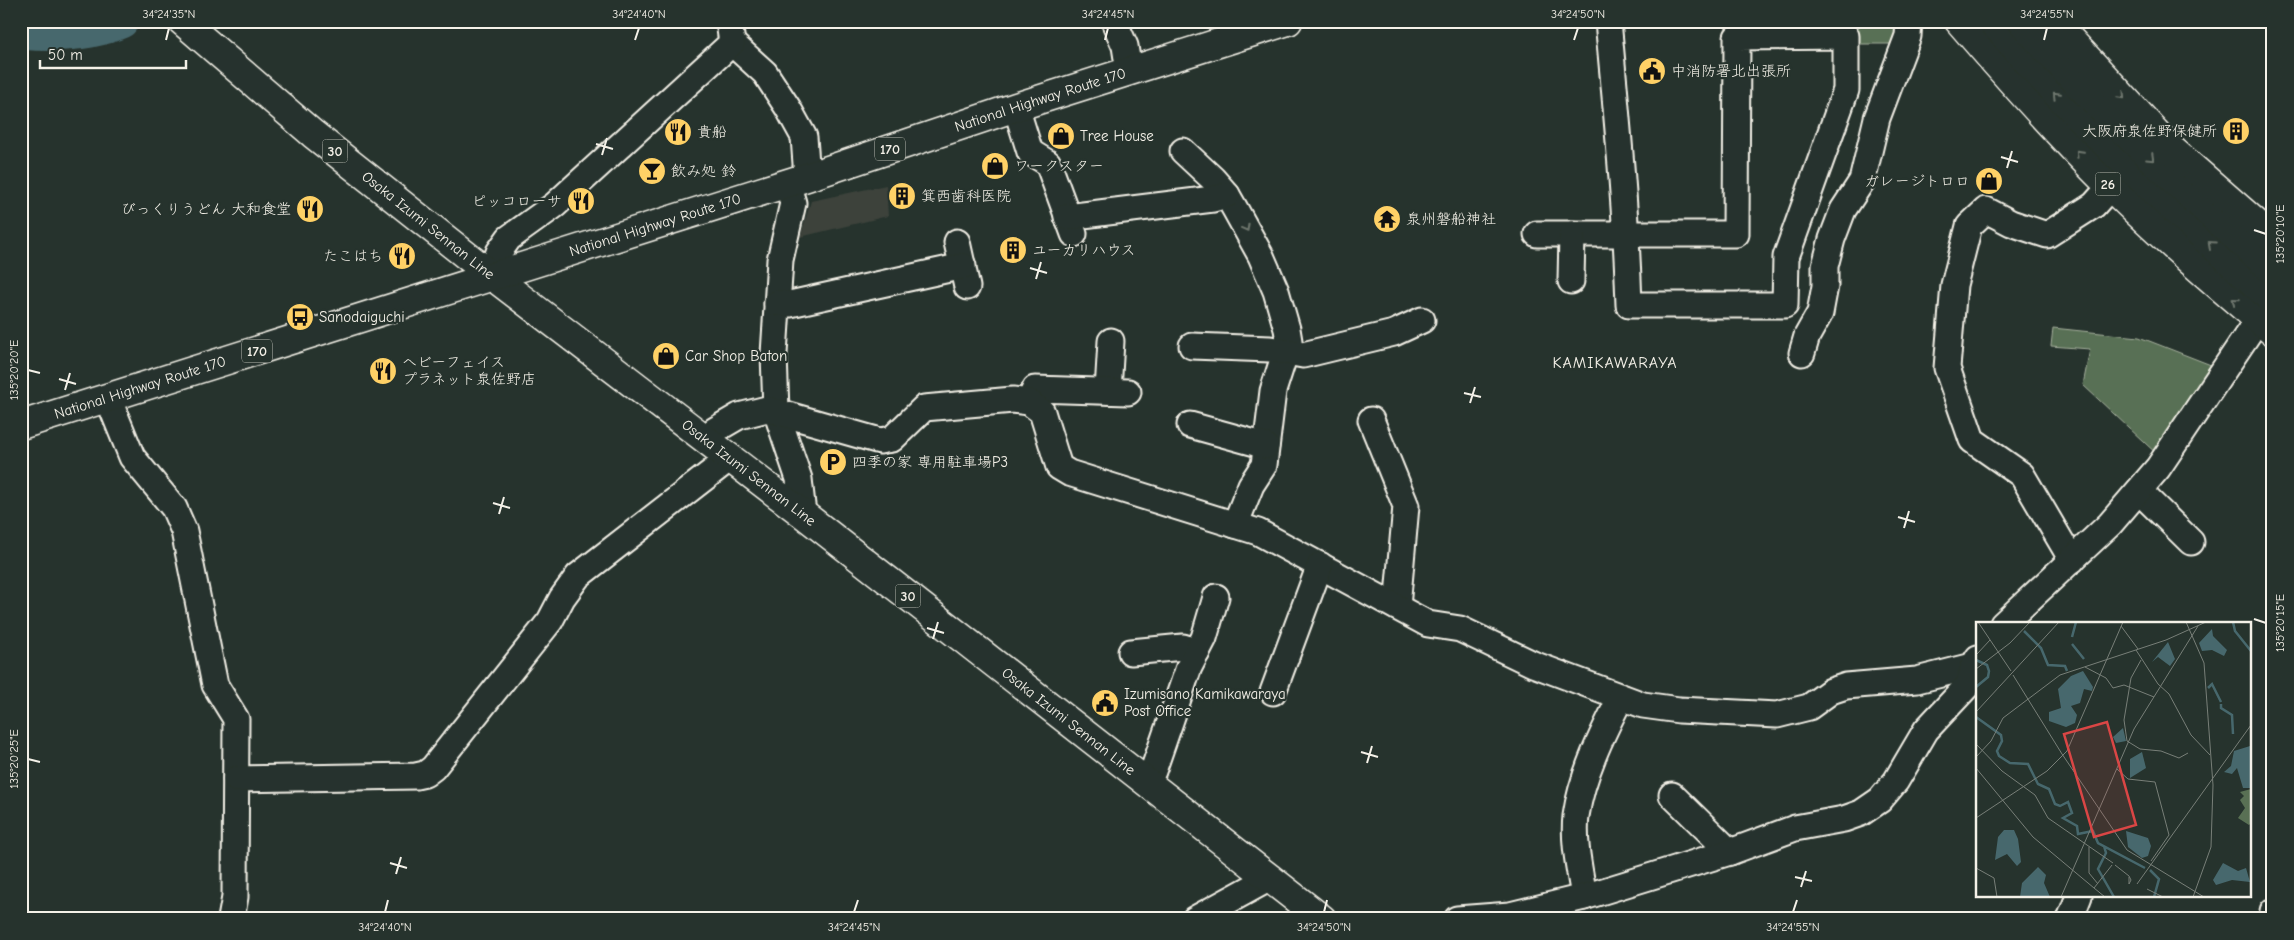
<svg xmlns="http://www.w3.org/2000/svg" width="2294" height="940" font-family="'Comic Neue','Klee One',sans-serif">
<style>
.built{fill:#3c423b}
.green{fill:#597054;stroke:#a6b09e}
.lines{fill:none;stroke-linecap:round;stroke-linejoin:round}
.river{stroke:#47686d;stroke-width:35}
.minor-casing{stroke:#f4f1e8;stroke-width:29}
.major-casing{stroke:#f4f1e8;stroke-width:31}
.highway-casing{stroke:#f4f1e8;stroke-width:31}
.minor{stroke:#26332d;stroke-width:25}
.major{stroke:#26332d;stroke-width:28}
.highway{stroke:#26332d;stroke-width:28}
.oneway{stroke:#6e766e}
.ticks{fill:none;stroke:#f4f1e8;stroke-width:2}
.labels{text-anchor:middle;stroke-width:4.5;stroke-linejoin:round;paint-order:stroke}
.shield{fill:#26332d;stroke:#b6b8b0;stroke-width:1}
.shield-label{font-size:14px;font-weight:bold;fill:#f4f1e8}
.poi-label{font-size:15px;fill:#f4f1e8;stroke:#26332d;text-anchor:start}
.street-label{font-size:15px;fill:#f4f1e8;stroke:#26332d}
.neighbourhood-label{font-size:16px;letter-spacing:1px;fill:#f4f1e8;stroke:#26332d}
.inset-river{fill:none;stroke:#47686d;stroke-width:2.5}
.inset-road{fill:none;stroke:#787f78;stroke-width:1}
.view{fill:#da4645;fill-opacity:0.15;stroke:#da4645;stroke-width:2.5}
.inset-edge{fill:none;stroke:#f4f1e8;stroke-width:2.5}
.neatline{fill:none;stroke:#f4f1e8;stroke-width:2}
.ticks-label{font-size:12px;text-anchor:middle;fill:#f4f1e8}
</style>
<rect width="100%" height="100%" fill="#26332d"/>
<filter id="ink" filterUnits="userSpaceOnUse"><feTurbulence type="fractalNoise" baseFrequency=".02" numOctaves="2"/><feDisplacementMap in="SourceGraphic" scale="10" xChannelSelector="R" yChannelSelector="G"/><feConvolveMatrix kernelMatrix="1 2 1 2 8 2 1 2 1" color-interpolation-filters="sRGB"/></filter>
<g filter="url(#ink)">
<polygon class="built" points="886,185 888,216 800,237 811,201"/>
<g class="green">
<polygon points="1859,21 1901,21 1897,44 1854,44 1854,27 1859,27"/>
<polygon points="2053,328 2139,337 2216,367 2159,456 2083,385 2090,349 2051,346"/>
</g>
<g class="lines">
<path class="river" d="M21 32C53 35 91 34 121 21"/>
<g class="minor-casing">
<g id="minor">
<polyline points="1114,21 1125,46 1129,71"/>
<polyline points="732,43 765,73 788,108 804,137 807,177"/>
<polyline points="1016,107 1030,152 1048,163 1074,234"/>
<polyline points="1183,151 1213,179 1227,195 1235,209 1261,256 1276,291 1287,329 1289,341 1273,391 1264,465 1251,485 1235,525"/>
<polyline points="787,183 793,203 780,260 774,354 776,411 799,479 803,514"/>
<polyline points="1067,217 1213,199 1227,195"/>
<path d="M1537 234H1736L1737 37 1846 36V90L1786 257 1785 305H1629C1626 210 1617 116 1608 21"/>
<polyline points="957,242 967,287"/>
<polyline points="491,275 499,252 509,238 555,205 732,43 730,29 732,21"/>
<polyline points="1571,281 1572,234"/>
<polyline points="777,303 790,304 963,266"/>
<polyline points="1192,346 1270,349 1303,355 1394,333 1422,320"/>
<polyline points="1802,353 1807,336 1820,313 1825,286 1825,266 1832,239 1843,210 1862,181 1877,118 1908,36 1909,21"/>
<polyline points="1108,391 1111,341"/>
<polyline points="108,398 132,457 174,508 184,531 215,685 236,719 235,897 231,919"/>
<polyline points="1029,402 1035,389 1128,392"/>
<polyline points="1371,420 1406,506 1397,607"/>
<polyline points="1190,425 1266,446"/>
<polyline points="707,440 715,430 739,416 767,409 880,441 892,439 924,408 1013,400 1029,402 1042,412 1059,467 1069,473 1258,532 1428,624 1460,629 1533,664 1643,705 1679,710 1777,715 1809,707 1831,691 1846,686 1917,680 1973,666 1978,658"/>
<polyline points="2139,491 2191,542"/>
<polyline points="2072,560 2022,475 1972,440 1947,368 1954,285 1969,226 1986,210 2011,223 2047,235 2094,205 2110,187"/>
<polyline points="2003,624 2110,524 2158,468 2258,319 2272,304"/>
<polyline points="1131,652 1183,647 1197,652"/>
<polyline points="1273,692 1320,565"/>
<polyline points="236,779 416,776 425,774 433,768 550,621 562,598 578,576 730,458"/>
<polyline points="1145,781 1153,771 1189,667 1204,638 1216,597"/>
<polyline points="1672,795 1730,852"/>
<path d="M1584 897C1580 871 1573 843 1576 816 1582 775 1602 734 1621 697"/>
<polyline points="1195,919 1270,878"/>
<polyline points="1457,919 1510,915 1584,897 1730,852 1795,828 1844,819 1861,813 1880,800 1896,781 1926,730 1969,684 1973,666"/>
<polyline points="2070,919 2079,896"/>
<polyline points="2272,919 2273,911"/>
</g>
</g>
<g class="major-casing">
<g id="major">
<path id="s1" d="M182 21 313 134 491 275 803 514 1322 919"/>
</g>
</g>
<g class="highway-casing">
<g id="highway">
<path d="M1959 21C2008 78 2058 135 2111 187 2162 238 2217 285 2273 332"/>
<path d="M1992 21C2077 124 2175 211 2273 301"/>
<path d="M2021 21C2098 111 2184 193 2273 271"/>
<polyline points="2053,21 2170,148 2273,238"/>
<path id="s2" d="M21 425 807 177 1016 107 1288 21"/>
</g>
</g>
<use href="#minor" class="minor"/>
<use href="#major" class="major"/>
<use href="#highway" class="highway"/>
</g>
<defs><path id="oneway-chevron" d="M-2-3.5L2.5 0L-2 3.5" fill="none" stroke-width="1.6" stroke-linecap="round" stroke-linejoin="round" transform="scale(1.25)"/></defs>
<g class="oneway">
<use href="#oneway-chevron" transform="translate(2056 95) rotate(-134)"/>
<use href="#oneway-chevron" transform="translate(2122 96) rotate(47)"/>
<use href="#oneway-chevron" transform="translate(2079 153) rotate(-133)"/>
<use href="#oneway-chevron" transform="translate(2151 158) rotate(44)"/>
<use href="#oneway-chevron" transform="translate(1246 228) rotate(61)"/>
<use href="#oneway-chevron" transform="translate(2211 244) rotate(-138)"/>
<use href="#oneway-chevron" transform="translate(2235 301) rotate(-140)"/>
</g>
</g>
<path class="ticks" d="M166 40 169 28M635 40 639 28M1105 40 1108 28M1574 40 1578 28M2044 40 2047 28M596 144 613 149M602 155 607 138M2001 157 2018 162M2007 168 2012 151M2254 230 2266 234M1030 268 1047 273M1036 279 1041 262M28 370 40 373M59 379 76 384M65 390 70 373M1464 393 1481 397M1470 403 1475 387M493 503 510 508M499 514 504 497M1898 517 1915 522M1904 528 1909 511M2254 619 2266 623M927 628 944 633M933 639 938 622M1361 752 1378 757M28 759 40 762M1367 763 1372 746M390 863 407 868M396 874 401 857M1795 877 1812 881M1801 887 1806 871M385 912 388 900M854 912 858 900M1324 912 1327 900M1793 912 1797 900"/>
<defs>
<g id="civic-disc" transform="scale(1.4375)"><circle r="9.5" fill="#ffd166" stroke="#26332d"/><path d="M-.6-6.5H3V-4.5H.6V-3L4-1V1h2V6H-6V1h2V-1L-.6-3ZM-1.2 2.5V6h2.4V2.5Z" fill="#111"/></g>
<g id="building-disc" transform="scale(1.4375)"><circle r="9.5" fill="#ffd166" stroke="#26332d"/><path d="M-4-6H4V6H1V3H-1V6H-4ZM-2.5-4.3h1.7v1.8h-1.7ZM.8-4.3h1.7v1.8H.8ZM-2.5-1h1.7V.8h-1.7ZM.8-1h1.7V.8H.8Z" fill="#111"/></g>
<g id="restaurant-disc" transform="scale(1.4375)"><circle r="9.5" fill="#ffd166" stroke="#26332d"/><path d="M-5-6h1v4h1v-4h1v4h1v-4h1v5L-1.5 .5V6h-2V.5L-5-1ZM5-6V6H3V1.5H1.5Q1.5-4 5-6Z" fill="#111"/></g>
<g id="shop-disc" transform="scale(1.4375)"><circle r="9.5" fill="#ffd166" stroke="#26332d"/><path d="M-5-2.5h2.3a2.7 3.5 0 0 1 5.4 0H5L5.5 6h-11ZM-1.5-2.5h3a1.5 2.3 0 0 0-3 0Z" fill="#111"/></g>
<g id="bar-disc" transform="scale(1.4375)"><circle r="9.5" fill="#ffd166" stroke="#26332d"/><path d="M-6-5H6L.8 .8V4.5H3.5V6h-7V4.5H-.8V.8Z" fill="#111"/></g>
<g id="temple-disc" transform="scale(1.4375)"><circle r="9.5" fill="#ffd166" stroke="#26332d"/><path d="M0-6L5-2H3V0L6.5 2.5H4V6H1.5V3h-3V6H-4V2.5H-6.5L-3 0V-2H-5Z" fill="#111"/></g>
<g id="bus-disc" transform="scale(1.4375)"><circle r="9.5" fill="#ffd166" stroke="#26332d"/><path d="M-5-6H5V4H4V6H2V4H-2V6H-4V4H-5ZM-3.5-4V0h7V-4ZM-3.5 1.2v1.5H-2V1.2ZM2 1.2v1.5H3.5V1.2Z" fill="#111"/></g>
<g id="parking-disc" transform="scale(1.4375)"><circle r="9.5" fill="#ffd166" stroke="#26332d"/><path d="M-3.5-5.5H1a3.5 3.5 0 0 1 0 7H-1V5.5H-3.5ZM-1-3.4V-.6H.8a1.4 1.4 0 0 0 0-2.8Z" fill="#111"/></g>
</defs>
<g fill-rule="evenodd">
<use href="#civic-disc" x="1652" y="71"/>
<use href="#building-disc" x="2236" y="131"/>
<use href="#restaurant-disc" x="678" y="132"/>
<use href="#shop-disc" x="1061" y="136"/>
<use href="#shop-disc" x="995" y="166"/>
<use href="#bar-disc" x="652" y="171"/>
<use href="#shop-disc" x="1989" y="181"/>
<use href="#building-disc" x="902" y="196"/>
<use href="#restaurant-disc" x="581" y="201"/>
<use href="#restaurant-disc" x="310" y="209"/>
<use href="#temple-disc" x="1387" y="219"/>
<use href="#building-disc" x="1013" y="250"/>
<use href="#restaurant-disc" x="402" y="256"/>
<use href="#bus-disc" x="300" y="317"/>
<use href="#shop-disc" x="666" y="356"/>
<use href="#restaurant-disc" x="383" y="371"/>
<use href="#parking-disc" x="833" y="462"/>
<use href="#civic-disc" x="1105" y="703"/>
</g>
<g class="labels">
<g class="shield">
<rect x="875" y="137.5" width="30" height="23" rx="4"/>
<rect x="322.5" y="139.5" width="25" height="23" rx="4"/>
<rect x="2095.5" y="172.5" width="25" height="23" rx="4"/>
<rect x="242" y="339.5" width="30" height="23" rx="4"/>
<rect x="895.5" y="584.5" width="25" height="23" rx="4"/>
</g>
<g class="shield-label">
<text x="890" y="154">170</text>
<text x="335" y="156">30</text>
<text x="2108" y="189">26</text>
<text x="257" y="356">170</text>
<text x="908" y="601">30</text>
</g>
<g class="poi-label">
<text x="1671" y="76">中消防署北出張所</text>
<text x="2217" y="136" text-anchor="end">大阪府泉佐野保健所</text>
<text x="697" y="137">貴船</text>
<text x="1080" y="141">Tree House</text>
<text x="1014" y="171">ワークスター</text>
<text x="671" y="176">飲み処 鈴</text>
<text x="1970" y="186" text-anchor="end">ガレージトロロ</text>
<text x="921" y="201">箕西歯科医院</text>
<text x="562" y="206" text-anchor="end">ピッコローサ</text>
<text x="291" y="214" text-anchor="end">びっくりうどん 大和食堂</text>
<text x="1406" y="224">泉州磐船神社</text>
<text x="1032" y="255">ユーカリハウス</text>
<text x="383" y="261" text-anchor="end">たこはち</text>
<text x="319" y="322">Sanodaiguchi</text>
<text x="685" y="361">Car Shop Baton</text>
<text x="402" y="367">ヘビーフェイス<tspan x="402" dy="17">プラネット泉佐野店</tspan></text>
<text x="852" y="467">四季の家 専用駐車場P3</text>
<text x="1124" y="699">Izumisano Kamikawaraya<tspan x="1124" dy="17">Post Office</tspan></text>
</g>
<g class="street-label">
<text dy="5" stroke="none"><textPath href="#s2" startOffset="1070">National Highway Route 170</textPath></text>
<text dy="5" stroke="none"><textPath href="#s2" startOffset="665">National Highway Route 170</textPath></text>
<text dy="5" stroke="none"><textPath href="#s1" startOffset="320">Osaka Izumi Sennan Line</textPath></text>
<text dy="5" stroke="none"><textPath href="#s2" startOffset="125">National Highway Route 170</textPath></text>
<text dy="5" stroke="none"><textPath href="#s1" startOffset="725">Osaka Izumi Sennan Line</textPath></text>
<text dy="5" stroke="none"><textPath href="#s1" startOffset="1130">Osaka Izumi Sennan Line</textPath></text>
</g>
<g class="neighbourhood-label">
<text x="1615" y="368">KAMIKAWARAYA</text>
</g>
</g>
<g transform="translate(1976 622)">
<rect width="275" height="275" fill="#26332d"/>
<path d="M275 167V201L273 203 262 196 269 186 264 178 268 174 264 170Z" fill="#597054"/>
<path d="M236 7 237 14 251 28 248 34 236 28 226 29 223 21ZM192 20 199 37 194 44 182 35 176 40ZM107 49 117 65 116 69 108 67 104 81 95 84 101 93 99 101 90 105 73 99V90L85 86 82 67 95 54ZM147 106 150 119 140 121 137 115ZM274 124V166H267L261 146 256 152 248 150 255 144 258 129ZM166 130 170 146 154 156V137ZM28 208H38L42 217 45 240 41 244 31 232 19 238 22 215ZM150 209 172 216 175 224 172 234 166 236 152 225ZM247 241 262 249 270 246 274 260 256 258 240 263 237 258ZM62 245 70 253 68 261 74 275H44L46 261Z" fill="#47686d"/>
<path class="inset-river" d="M257 0 259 9 275 29M48 9 65 26 72 43 89 44 91 49M96 15 100 0M96 22 108 37M0 38 11 43 13 49 12 55 0 65M232 66 236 62 245 80M245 82V86L256 93 257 112M0 95 25 113 26 119 21 129 23 134 34 141 52 142 62 162 73 167 79 182 84 184 92 180 96 191 87 196 101 204 102 212 117 209 122 221 169 246M128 224 130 231 122 247 138 275M174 248 183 257 178 275"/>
<path class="inset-road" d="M2 0 35 49M210 0 228 41 237 163 235 225 217 275M145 4 162 27M160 28 182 62 193 72 215 113 234 133M1 32 14 18M165 38 155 56 148 98 151 119 164 127 185 129 203 136 212 131M109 45 130 56 137 66 148 63 178 75M0 47 34 21 54 0M37 53 86 132M0 90 83 0M0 122 26 149 59 173 72 196 137 241M86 132 151 228 228 275M0 135 15 119 27 96 84 53 190 18 230 0M0 146 57 215 118 266M141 147 152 157 179 160 193 213 175 239M0 196 71 149 91 129 147 0M113 225V251L122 262M139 243 153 254 155 258 153 262V255M0 246 18 256 21 275M161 262 275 103M171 267 187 275M85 275 158 107 222 4M129 275 118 266 136 243"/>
<path class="view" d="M131 100 160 203 118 215 88 112Z"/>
<rect width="275" height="275" class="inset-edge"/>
</g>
<rect width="2294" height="940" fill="none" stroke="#26332d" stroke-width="55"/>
<path d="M40 60v8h146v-8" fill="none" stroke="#f4f1e8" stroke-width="2.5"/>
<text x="48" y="60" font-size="15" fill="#f4f1e8" stroke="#26332d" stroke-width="4" paint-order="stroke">50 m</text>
<rect x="28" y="28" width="2238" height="884" class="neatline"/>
<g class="ticks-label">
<text x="169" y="18">34°24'35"N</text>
<text x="639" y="18">34°24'40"N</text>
<text x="1108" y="18">34°24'45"N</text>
<text x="1578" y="18">34°24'50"N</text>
<text x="2047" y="18">34°24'55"N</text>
<text transform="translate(2280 234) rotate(-90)" y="4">135°20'10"E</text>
<text transform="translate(14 370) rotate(-90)" y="4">135°20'20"E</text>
<text transform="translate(2280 623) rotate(-90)" y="4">135°20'15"E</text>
<text transform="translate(14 759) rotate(-90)" y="4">135°20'25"E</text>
<text x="385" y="931">34°24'40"N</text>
<text x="854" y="931">34°24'45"N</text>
<text x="1324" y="931">34°24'50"N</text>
<text x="1793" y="931">34°24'55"N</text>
</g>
</svg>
